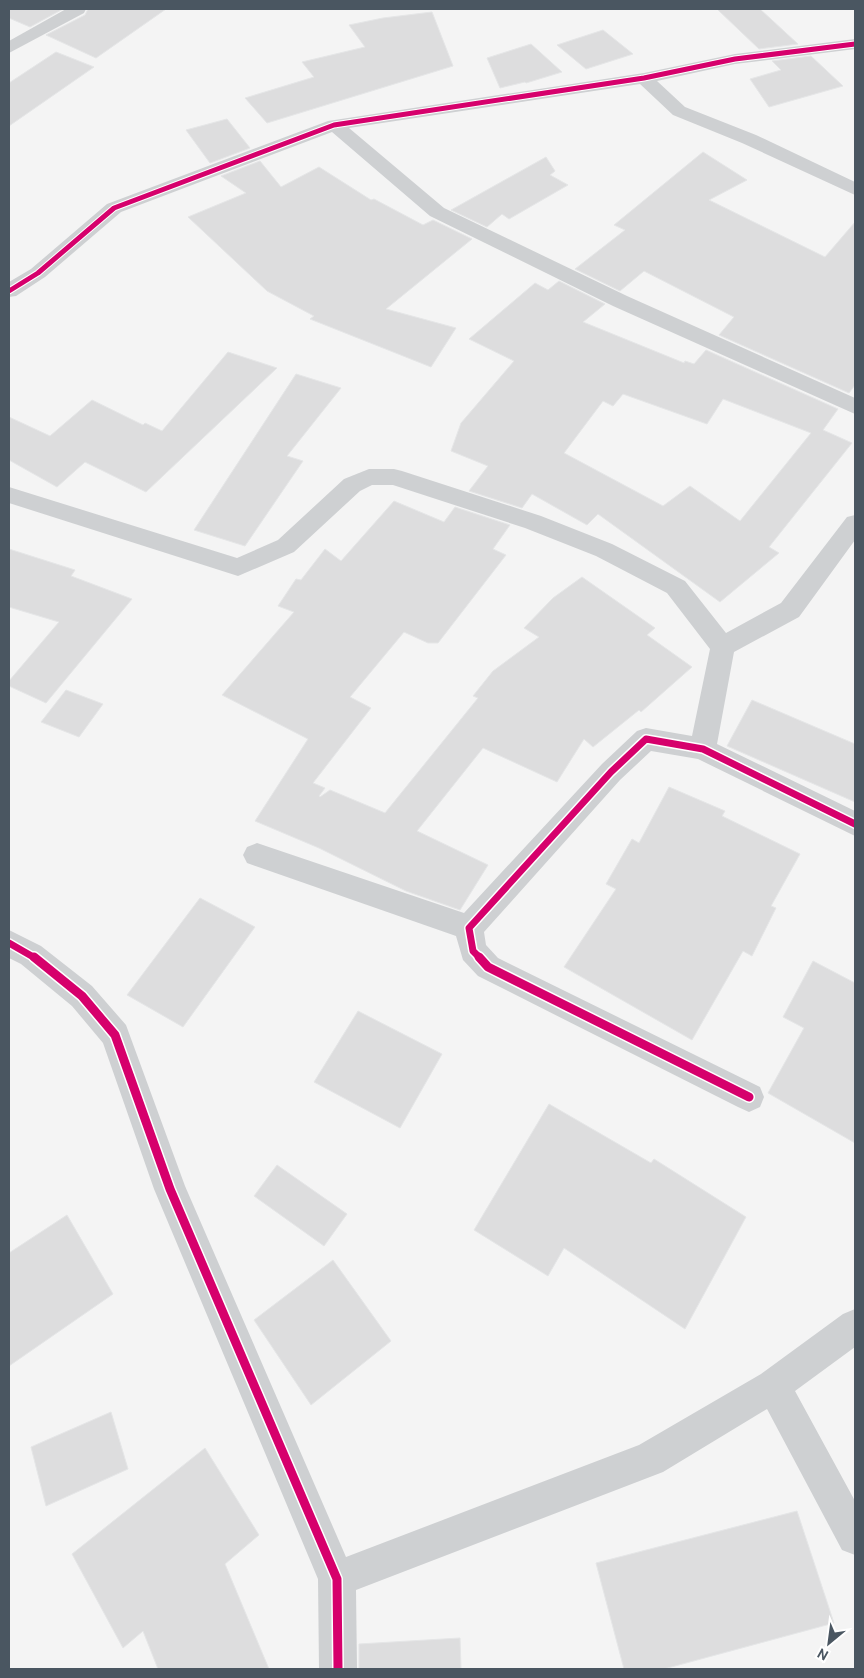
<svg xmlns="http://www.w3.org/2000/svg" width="864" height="1678" font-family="Cabin,sans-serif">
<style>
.building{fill:#ddddde;stroke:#e5e6e7;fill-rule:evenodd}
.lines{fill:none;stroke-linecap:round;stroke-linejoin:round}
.minor{fill:#ced0d2;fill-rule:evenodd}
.cycleway-far2-casing{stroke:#fff;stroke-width:7}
.cycleway-far1-casing{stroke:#fff;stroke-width:10}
.cycleway-casing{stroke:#fff;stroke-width:12}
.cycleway-far2{stroke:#d6006c;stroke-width:5}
.cycleway-far1{stroke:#d6006c;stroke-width:7}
.cycleway{stroke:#d6006c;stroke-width:9}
</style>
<rect width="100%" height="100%" fill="#f4f4f4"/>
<g class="building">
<polygon points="9,9 63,9 30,27 9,18"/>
<polygon points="88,9 166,9 96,58 46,35 85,15"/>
<polygon points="717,9 760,9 798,44 759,49"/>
<polygon points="432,12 453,66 267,123 245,98 314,77 302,62 365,47 349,25 383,18"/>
<polygon points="603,30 633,54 586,69 557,45"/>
<polygon points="531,44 562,72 526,83 525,82 500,88 487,58"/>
<polygon points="56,52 94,67 9,126 9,83"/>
<polygon points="811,56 843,86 769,107 750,79 781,70 772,61"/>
<polygon points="227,119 250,148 210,163 186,130"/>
<polygon points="703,152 747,180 709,200 825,257 855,222 855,385 849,393 719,335 734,317 644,271 620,291 575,269 625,230 614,225"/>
<polygon points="546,157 555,171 550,175 568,185 509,219 502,214 487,227 451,210"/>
<polygon points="260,161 281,187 319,167 371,200 374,199 423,225 433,220 472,239 386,309 456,328 431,367 310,319 314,316 267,291 188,217 246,193 221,176"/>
<path d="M559 281 605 304 583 322 684 363 685 361 694 364 706 350 838 409 823 430 852 443 769 547 779 553 720 602 598 514 587 525 532 494 522 508 469 491 488 466 451 451 461 423 514 361 469 339 535 283 548 290ZM623 394 707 424 723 399 811 433 740 521 690 486 663 506 564 453 603 401 613 406Z"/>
<polygon points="228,352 277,368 146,492 85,462 57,487 9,460 9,417 50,436 92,400 143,425 145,423 162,431"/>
<polygon points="296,374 341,388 287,456 303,461 245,546 194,530"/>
<polygon points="394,501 444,522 455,507 510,525 493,549 506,555 438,643 428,643 404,632 350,697 371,708 313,783 325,788 319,796 320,797 330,790 385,813 478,698 473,696 493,671 539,637 524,628 553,598 582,577 655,628 647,635 692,667 641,712 639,710 593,747 584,739 557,782 483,748 417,831 488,865 460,910 406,891 319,848 255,821 308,739 222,695 294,612 278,606 296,579 301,580 325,549 341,561"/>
<polygon points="9,549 75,570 71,576 132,599 46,703 9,686 9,681 59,622 9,607"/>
<polygon points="66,690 103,704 79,737 41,722"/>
<polygon points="752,700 855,744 855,802 727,746"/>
<polygon points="669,787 725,811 722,816 800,854 771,906 776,908 752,956 743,951 692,1040 564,967 616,889 606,884 632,839 639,843"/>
<polygon points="200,898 255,927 183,1027 127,995"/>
<polygon points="813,961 855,983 855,1143 768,1093 804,1028 783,1017"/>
<polygon points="358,1011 442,1054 400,1128 314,1082"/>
<polygon points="549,1104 651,1163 654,1159 746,1217 685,1329 564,1248 548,1276 474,1230"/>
<polygon points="277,1165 347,1214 324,1246 254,1196"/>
<polygon points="67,1215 113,1294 9,1366 9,1253"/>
<polygon points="333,1260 391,1341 311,1405 254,1320"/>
<polygon points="111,1412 128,1469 46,1506 31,1447"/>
<polygon points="205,1448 259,1535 225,1564 269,1669 158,1669 143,1631 123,1648 72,1554"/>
<polygon points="797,1511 834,1623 664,1669 624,1669 596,1563"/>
<polygon points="460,1638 461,1669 359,1669 359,1644"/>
</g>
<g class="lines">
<g class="minor">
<polygon points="66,9 86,9 84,13 9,53 9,41"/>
<polygon points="855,39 855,49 735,64 657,81 685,107 756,135 855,182 855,195 742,143 673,115 640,84 349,128 444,208 627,296 855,398 855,414 613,306 430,216 332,132 121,212 45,277 16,296 9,297 9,282 31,269 107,204 328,121 644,73 735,54"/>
<polygon points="369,469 394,469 402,471 541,516 612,544 685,581 726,633 781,603 847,517 855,515 855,540 799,617 734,652 717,744 855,811 855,836 698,759 651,751 620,780 484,932 486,945 498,958 760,1087 764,1097 760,1107 749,1112 738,1107 478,976 463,960 456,936 247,863 243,855 247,847 257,843 464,913 602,764 637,731 646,728 692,736 710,649 667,593 596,556 525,528 393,485 372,485 360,491 294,552 238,576 9,503 9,487 237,558 278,540 344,479"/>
<polygon points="9,930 41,946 92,986 126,1025 185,1186 346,1557 639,1445 761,1374 843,1314 855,1309 855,1347 795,1391 855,1501 855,1555 842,1550 767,1409 663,1472 356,1590 357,1669 319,1669 318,1579 154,1189 103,1043 72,1006 21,964 9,958"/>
</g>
<g class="cycleway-far2-casing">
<polyline id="cycleway-far2" points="9,291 38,273 114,208 334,125 644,78 735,59 855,44"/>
</g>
<g class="cycleway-far1-casing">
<g id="cycleway-far1">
<polyline points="9,943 35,958"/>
<polyline points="480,958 473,951 469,928 611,772 646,739 703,749 855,824"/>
</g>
</g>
<g class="cycleway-casing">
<g id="cycleway">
<polyline points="34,957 82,996 115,1035 170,1189 337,1579 338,1669"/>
<polyline points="479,957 488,967 749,1097"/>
</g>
</g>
<use href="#cycleway-far2" class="cycleway-far2"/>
<use href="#cycleway-far1" class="cycleway-far1"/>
<use href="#cycleway" class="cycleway"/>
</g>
<rect width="864" height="1678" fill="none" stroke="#4a5661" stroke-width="20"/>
<g transform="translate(829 1643) rotate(209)" stroke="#ffffff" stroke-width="4" paint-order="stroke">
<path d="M0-4L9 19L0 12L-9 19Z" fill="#4a5661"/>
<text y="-8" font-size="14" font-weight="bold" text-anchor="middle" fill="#4a5661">N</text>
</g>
</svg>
